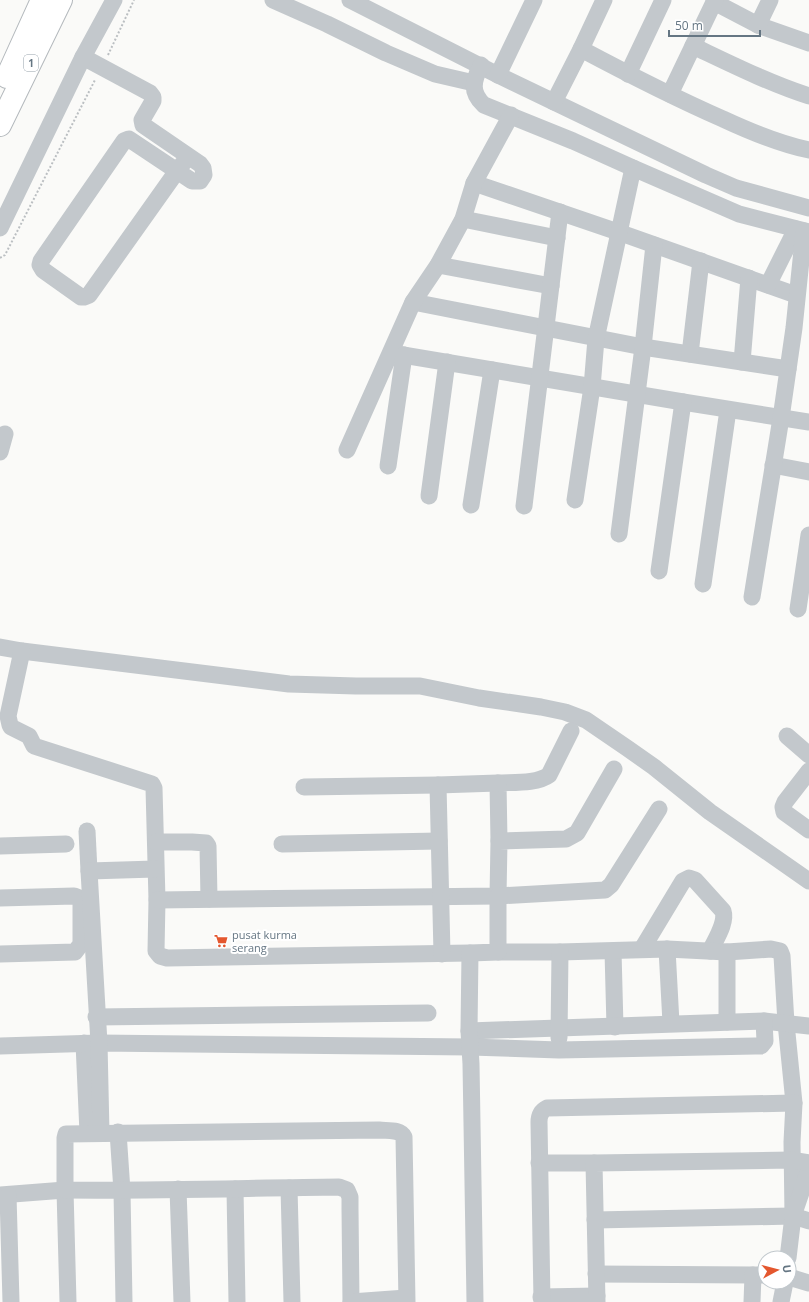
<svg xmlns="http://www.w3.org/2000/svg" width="809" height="1302" font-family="'Open Sans',sans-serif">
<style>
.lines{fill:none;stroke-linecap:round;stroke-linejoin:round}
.highway-casing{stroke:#b4b9bd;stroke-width:24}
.path{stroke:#bbbfc2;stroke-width:2;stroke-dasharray:2 2;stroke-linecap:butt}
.minor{stroke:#c3c8cc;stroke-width:17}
.highway{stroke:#fff;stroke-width:22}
.labels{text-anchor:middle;stroke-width:4;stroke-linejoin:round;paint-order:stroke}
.shield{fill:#fff;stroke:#939fa8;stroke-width:1}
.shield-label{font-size:10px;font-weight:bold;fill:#657683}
.poi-label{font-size:11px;fill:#657683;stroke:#fff;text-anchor:start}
</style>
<rect width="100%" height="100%" fill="#fafaf8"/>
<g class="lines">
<g class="highway-casing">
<g id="highway">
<polyline points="7,77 42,0"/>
<polyline points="0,125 61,0"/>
</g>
</g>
<g class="path">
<polyline points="108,55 134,0"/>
<polyline points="0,258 5,255 95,80"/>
</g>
<g class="minor">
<polyline points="273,0 327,24 386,53 435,74 474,83"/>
<polyline points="350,0 498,75 706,175 736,188 809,208"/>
<polyline points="714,2 758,25 809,43"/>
<polyline points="758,25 770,0"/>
<path d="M693 46C731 64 769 83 809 96"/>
<path d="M581 49C628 74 675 98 723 119 751 132 779 144 809 150"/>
<polyline points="83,57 150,93 153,97 153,101 142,120 143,125 200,164 203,168 204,175 200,181 192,181 129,139 124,141 41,261 40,265 43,270 81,297 84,297 89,295 177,171 188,157"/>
<path d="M481 65C473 81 470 92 484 105L573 141 633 168 739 214 809 232"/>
<polyline points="628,74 663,0"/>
<polyline points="498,75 534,0"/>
<polyline points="670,94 715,0"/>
<polyline points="554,102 581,49 604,0"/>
<polyline points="474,183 618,232 796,295"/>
<polyline points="463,219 557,238"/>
<polyline points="0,228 83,57 114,0"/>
<polyline points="438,265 551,286"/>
<polyline points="768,285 796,229"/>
<polyline points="413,302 643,347 788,369"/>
<polyline points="391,353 683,402 809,422"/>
<polyline points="690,354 701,261"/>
<polyline points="742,362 749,278"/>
<polyline points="347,450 413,302 438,265 463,219 474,183 511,115"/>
<polyline points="0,452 5,434"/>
<polyline points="773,465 809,472"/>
<polyline points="388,466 404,355"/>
<polyline points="429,496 447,362"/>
<polyline points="575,500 592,387 596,339 633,168"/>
<polyline points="471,505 492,370"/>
<polyline points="524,506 560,212"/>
<polyline points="619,534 643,347 654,245"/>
<polyline points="659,571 683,402"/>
<polyline points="703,584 728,410"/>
<polyline points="752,597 781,418 794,328 804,231"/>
<polyline points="798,609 809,535"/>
<polyline points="0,647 22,651 289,684 356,686 420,686 479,698 541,707 565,712 586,720 627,748 654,767 710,812 809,881"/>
<polyline points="22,651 8,716 10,725 11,727 29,736 34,746 152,784 154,788 157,900 156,951 160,956 167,958 470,953"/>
<polyline points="787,736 809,755"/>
<polyline points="809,771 785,802 783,807 784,812 809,830"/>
<polyline points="304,787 438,785"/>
<polyline points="87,831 89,871"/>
<path d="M499 841 498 783C512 782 537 784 549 775L571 731"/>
<polyline points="156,842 192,842 206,843 208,846 209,899"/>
<polyline points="282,844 439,841"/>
<polyline points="0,846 66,844"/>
<polyline points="0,898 74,896 79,898 81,902 81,944 75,952 0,954"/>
<polyline points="157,900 498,896 499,841 566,839 577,833 614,769"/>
<path d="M642 949 683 881 689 878 695 880 723 911C727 923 715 940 710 951"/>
<polyline points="667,949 671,1023"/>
<polyline points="613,951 615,1027"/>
<polyline points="498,952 560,952 667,949 727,952 771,949 780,951 782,956 786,1023 794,1103 792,1142 793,1216"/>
<polyline points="727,952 727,1022"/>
<polyline points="442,954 438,785 498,783"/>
<polyline points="96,1017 428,1013"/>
<polyline points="469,1031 764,1021 809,1026"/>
<polyline points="559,1038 560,952"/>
<polyline points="84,1043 88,1133"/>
<polyline points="0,1046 99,1043 470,1047 559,1050 755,1046 761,1046 765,1041 764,1021"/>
<polyline points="118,1132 122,1191 124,1302"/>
<polyline points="101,1133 99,1043 89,871 155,869"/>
<polyline points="539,1163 594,1163"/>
<polyline points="289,1188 292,1302"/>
<polyline points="178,1189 182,1302"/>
<polyline points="235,1189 237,1302"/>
<polyline points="0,1195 65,1190 68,1302"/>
<polyline points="8,1195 11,1302"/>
<polyline points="595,1220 793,1216 809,1221"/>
<polyline points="788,1258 793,1216 809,1169"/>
<polyline points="596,1274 753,1275"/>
<polyline points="789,1277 809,1283"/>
<polyline points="541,1297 597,1296"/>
<path d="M351 1302 350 1208V1197L347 1190 339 1187C248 1188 156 1191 65 1190V1138L66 1134 379 1130C388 1131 400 1129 404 1137L407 1302"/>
<polyline points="351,1302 406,1298"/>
<polyline points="475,1302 471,1064 469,1031 470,953 498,952 498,896 605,890 611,885 659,809"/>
<path d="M542 1302 539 1122C539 1115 541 1111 547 1108L794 1103"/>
<polyline points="597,1302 594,1163 792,1160 809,1163"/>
<polyline points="752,1302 753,1275 765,1275"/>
<polyline points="781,1302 785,1282"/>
</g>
<use href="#highway" class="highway"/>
</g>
<defs>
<g id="supermarket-bare" transform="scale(1.08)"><path d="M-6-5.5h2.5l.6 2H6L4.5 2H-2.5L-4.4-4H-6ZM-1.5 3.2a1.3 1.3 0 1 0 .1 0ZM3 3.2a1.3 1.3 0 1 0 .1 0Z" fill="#e4572e" stroke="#fff" stroke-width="2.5" paint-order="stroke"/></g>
</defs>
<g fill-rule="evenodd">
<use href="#supermarket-bare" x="221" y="941"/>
</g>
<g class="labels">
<rect class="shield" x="24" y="55" width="14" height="16" rx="3"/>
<g class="shield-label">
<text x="31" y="67">1</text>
</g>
<g class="poi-label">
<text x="232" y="939">pusat kurma<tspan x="232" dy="13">serang</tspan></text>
</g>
</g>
<g transform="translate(777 1270) rotate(83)"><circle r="19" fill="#ffffff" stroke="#c1c8cd"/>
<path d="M0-3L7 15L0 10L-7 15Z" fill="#e4572e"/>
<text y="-6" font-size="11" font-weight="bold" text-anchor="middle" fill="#657683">U</text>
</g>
<path d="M669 30v6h91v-6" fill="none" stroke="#657683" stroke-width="2"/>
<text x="675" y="30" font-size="12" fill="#657683" stroke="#ffffff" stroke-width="3" paint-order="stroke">50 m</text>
</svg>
